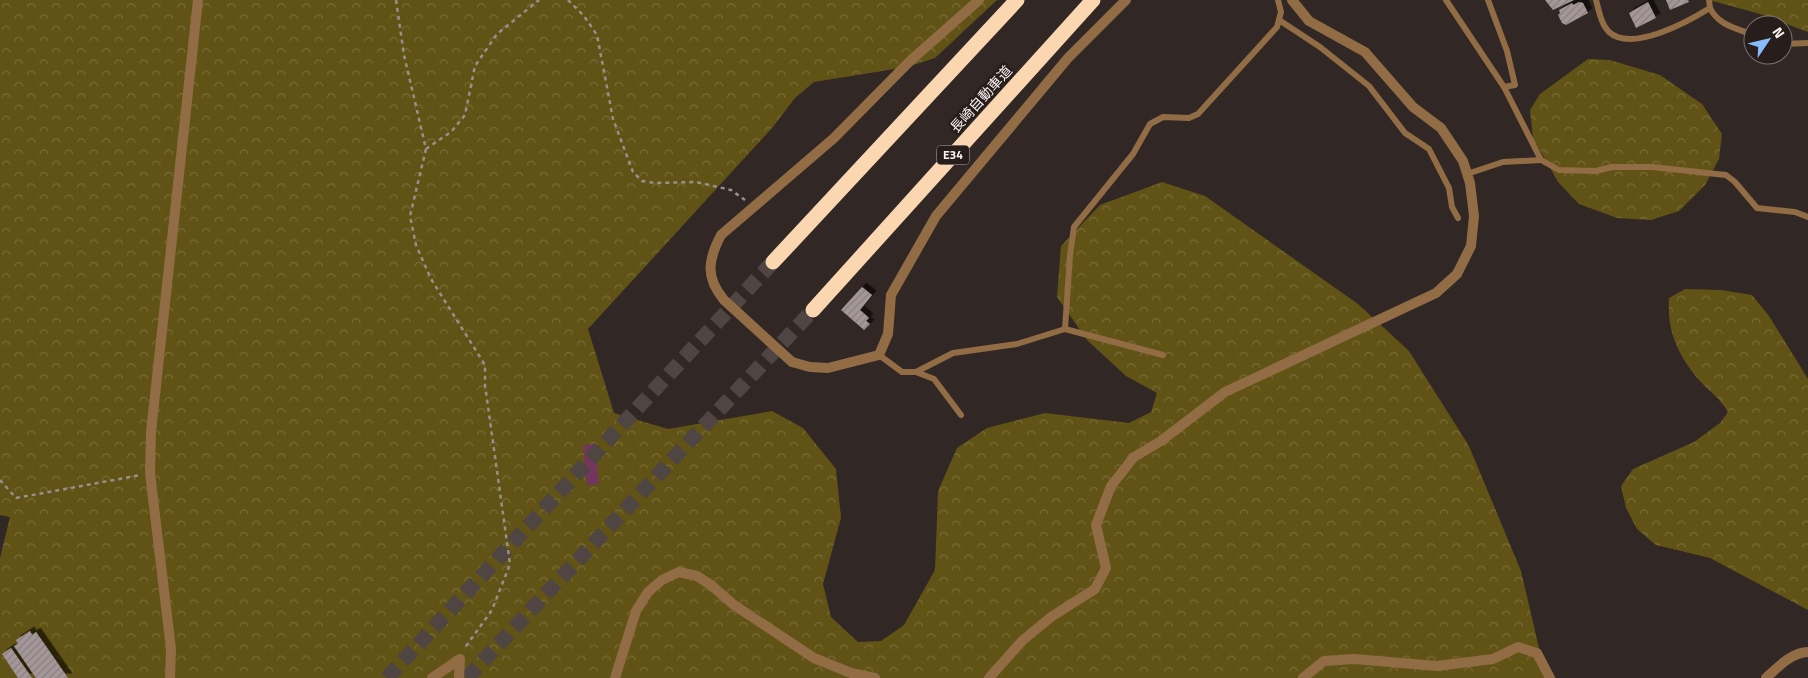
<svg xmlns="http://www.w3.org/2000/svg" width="1808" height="678" font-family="'Titillium Web','Noto Sans JP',sans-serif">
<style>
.forest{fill:url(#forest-crowns)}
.water{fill:#72365f}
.building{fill:url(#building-hatch);filter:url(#shadow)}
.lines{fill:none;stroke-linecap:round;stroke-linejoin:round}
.highway-tunnel{stroke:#4f4542;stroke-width:15;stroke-dasharray:15 8;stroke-linecap:butt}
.path{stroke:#98908d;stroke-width:2.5;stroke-dasharray:4 4;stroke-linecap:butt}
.lane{stroke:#916c45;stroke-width:6}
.street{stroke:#916c45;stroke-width:10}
.highway{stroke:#fbd7b1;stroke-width:15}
.labels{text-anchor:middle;stroke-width:5;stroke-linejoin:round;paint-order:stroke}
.shield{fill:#271d1a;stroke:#b9b1af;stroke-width:1}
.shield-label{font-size:12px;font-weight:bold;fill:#f8f1ef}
.street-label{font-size:14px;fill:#f8f1ef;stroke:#271d1a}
</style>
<defs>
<pattern id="forest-crowns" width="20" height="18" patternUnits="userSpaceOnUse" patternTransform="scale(1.25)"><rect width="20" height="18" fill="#615315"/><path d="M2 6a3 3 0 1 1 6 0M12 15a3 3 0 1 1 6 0" fill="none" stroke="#786c37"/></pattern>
<pattern id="building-hatch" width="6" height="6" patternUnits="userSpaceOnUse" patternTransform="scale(1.25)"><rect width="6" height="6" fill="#a49799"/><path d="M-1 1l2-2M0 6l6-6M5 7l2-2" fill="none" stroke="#897f81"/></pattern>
<filter id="shadow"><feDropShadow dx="4.5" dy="-4.5" stdDeviation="0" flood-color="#0009"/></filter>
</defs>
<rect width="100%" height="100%" fill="#312724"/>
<g class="forest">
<polygon points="0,0 997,0 935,58 907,67 814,82 795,98 772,128 588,329 614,413 668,429 772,411 803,428 836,469 841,518 823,584 831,617 858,642 881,641 904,625 935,570 938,491 957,448 987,428 1045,413 1129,423 1151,412 1157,393 1126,376 1087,340 1057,297 1061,246 1100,205 1162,182 1205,196 1358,304 1409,351 1469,446 1521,571 1546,678 0,678 0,558 10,517 0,515"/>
<polygon points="1709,0 1808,0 1808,32 1760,14"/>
<polygon points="1588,59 1610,60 1660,75 1702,104 1722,134 1719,159 1705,185 1679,211 1651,220 1617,218 1579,204 1558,182 1533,138 1530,110 1540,94"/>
<path d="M1685 289 1721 290 1752 295 1769 316 1808 379V610L1710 558 1656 545 1637 529 1626 508 1621 486 1633 469 1694 442 1720 423 1728 412C1720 398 1709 391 1699 380 1677 354 1667 331 1669 298Z"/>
</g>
<polygon class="water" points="595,444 599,484 587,485 583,445"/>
<g class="building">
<polygon points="1545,0 1574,0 1553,10"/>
<polygon points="1666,0 1688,0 1689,2 1670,10"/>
<polygon points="1579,2 1583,3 1588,13 1566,25 1562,23 1558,15 1560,13 1559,10 1572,3 1573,5"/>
<polygon points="1648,2 1656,18 1636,28 1629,13"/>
<polygon points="862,287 872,295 860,310 869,318 866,321 870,324 864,330 841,310"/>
<polygon points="30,631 32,635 36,632 68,678 36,678 14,646 18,644 16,640"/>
<polygon points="11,648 32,678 18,678 2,654"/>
</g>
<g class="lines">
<g class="highway-tunnel">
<polyline points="387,678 773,262"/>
<polyline points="467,678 813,310"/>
</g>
<g class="path">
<polyline points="396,0 404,55 426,149 451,132 465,115 475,66 497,34 539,0"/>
<polyline points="568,0 584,16 597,35 613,119 633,172 642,181 655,183 696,182 731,190 745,200"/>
<polyline points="426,149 410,216 416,245 431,279 485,365 485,385 510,564 492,610 464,649"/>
<polyline points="0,480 16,498 141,475"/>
</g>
<g class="lane">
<polyline points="1446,0 1504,87"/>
<polyline points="1488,0 1507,51 1515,85 1504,87 1541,160 1559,170 1596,171 1612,167 1652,167 1726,175 1735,182 1757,208 1795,212 1808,217"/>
<path d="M1596 0C1599 11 1601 24 1609 32 1632 53 1689 21 1710 8L1709 0"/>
<path d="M1710 8C1718 25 1736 28 1753 35"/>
<polyline points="1279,20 1320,47 1369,86 1405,133 1429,149 1449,188 1452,207 1458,218"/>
<polyline points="1783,44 1808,43"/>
<polyline points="1467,174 1503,162 1541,160"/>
<polyline points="879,355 902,372 916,372 953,353 1017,344 1065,329"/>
<polyline points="1163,355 1065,329 1070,255 1074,227 1133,154 1150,124 1163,117 1189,118 1198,114 1277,27 1281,12 1278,0"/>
<polyline points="916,372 934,379 961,415"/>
</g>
<g class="street">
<path d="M979 0 910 61 834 138 721 235C708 260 705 277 724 300L792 362 810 367 828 368 879 355 888 334 891 295 936 216 1068 58 1126 0"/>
<polyline points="170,678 171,649 150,473 151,432 198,0"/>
<polyline points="432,678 460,659 459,678"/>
<polyline points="615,678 636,611 648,592 662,580 679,572 697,576 711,585 734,605 814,658 851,673 875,678"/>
<polyline points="989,678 1023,640 1051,617 1095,589 1106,568 1096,525 1111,486 1134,457 1161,441 1225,392 1436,293 1457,274 1471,246 1474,216 1470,183 1463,161 1441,128 1413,107 1365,52 1309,21 1292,0"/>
<polyline points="1303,678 1324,661 1354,659 1437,666 1493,659 1518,647 1537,653 1550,678"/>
<path d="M1766 678C1777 668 1792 652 1808 652"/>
</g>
<g class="highway">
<polyline points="773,262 1017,0"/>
<polyline points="813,310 1093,0"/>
</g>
</g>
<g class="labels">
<rect class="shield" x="937" y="145.5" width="32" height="19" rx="4"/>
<g class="shield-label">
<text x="953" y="159">E34</text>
</g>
<g class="street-label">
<text transform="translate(981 99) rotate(-48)" y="5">長崎自動車道</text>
</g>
</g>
<g transform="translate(1768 40) rotate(55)"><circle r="24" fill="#271d1a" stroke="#7b726f"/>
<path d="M0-4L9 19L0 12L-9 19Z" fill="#88bbfc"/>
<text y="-8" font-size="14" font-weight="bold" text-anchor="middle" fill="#f8f1ef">N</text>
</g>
</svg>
